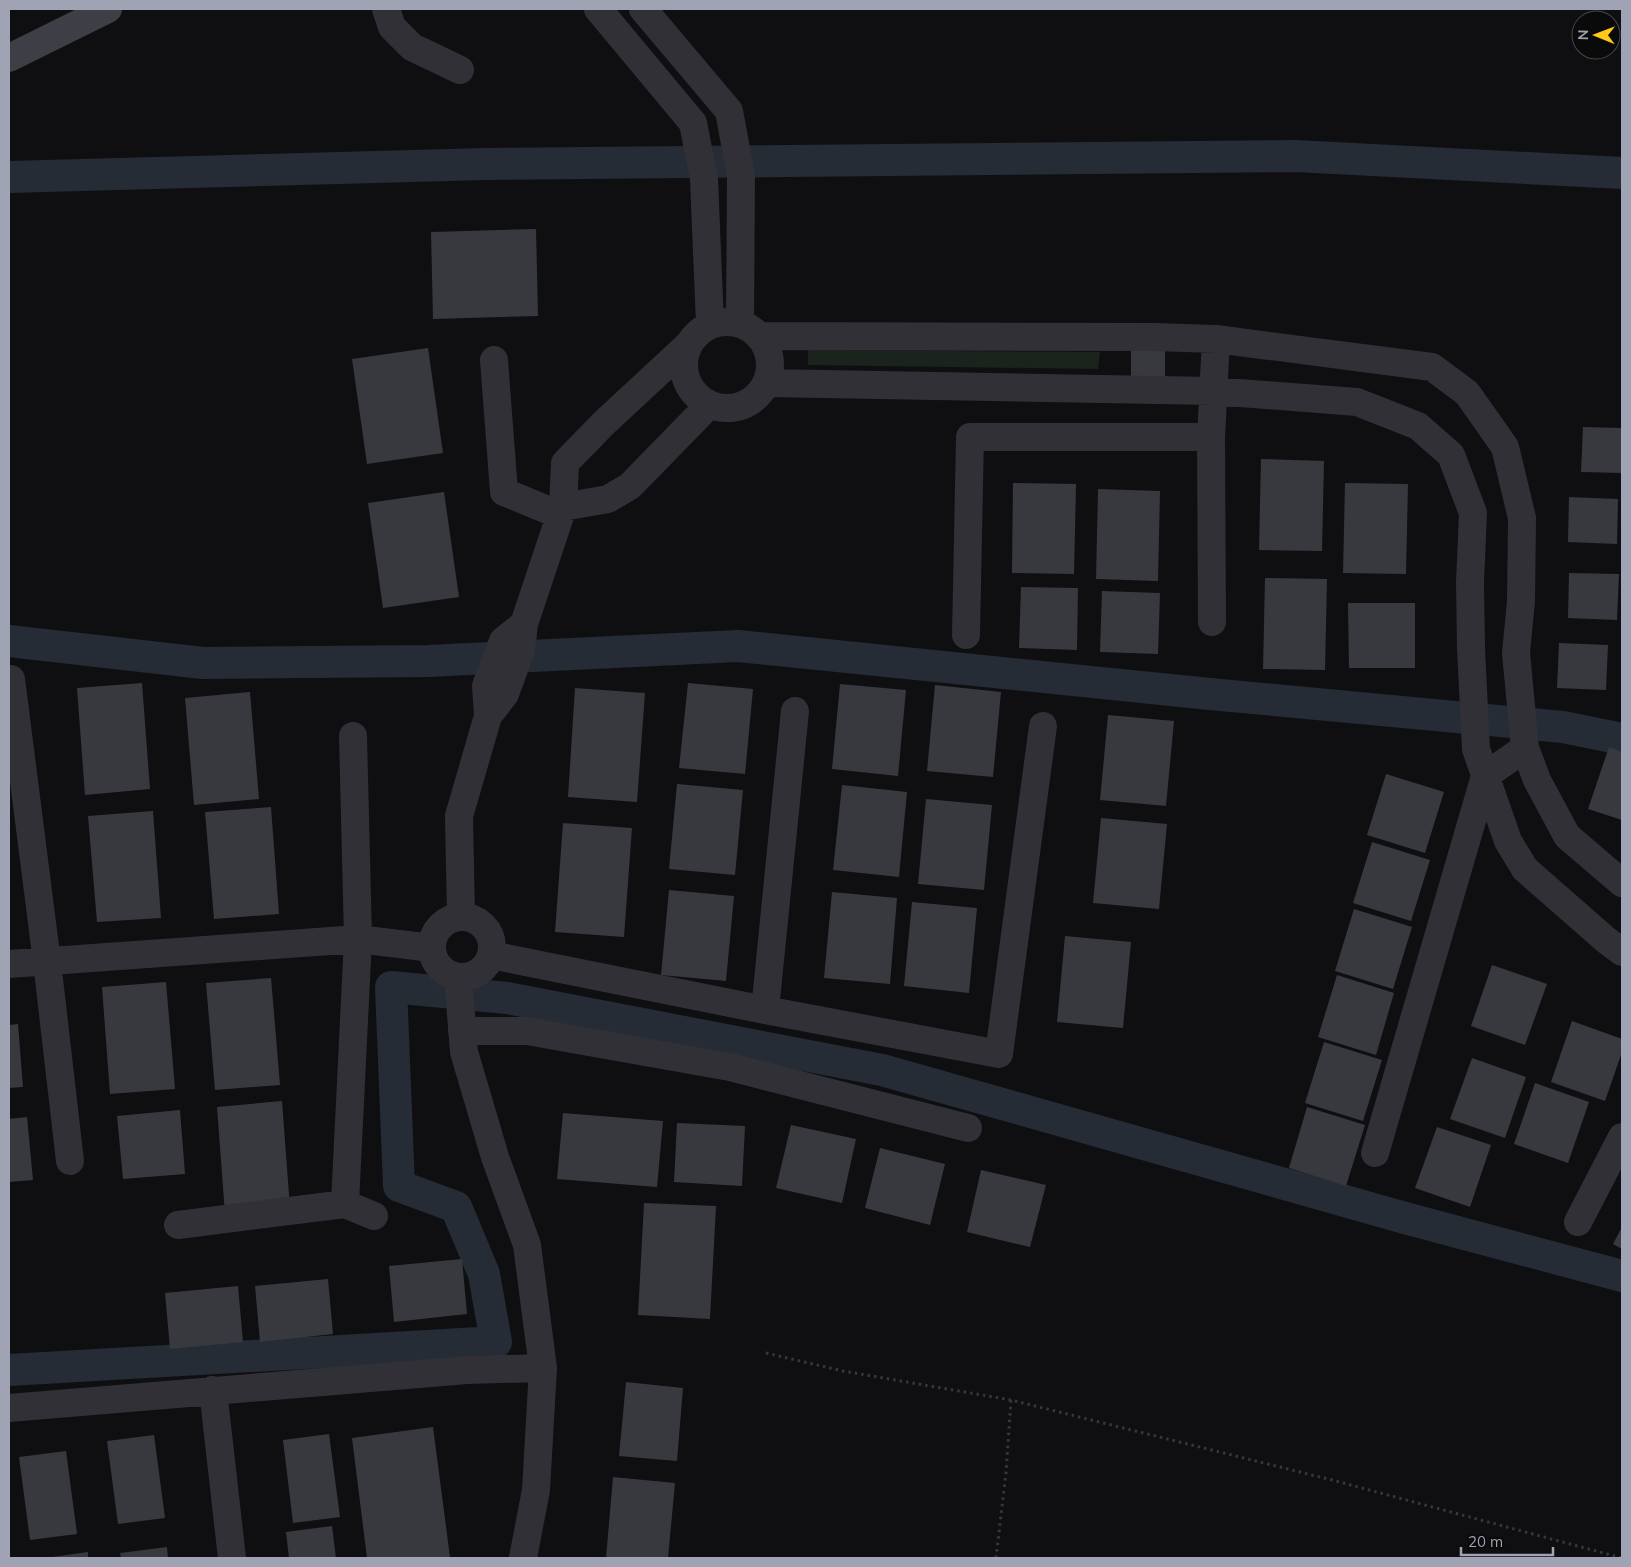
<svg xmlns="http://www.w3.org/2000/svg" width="1631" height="1567" font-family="Mulish,sans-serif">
  <rect width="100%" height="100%" fill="#0f0f11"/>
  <path fill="#1b231d" d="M 808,350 L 1100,352 L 1098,369 L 808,365 Z"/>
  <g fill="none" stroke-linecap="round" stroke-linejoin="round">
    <path stroke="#252c35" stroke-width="32" d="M 9,177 L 487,164 L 1296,156 L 1622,173
      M 9,641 L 203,663 L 428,661 L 738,646 L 1210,694 L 1563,727 L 1622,739
      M 9,1370 L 496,1342 L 484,1274 L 456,1207 L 399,1186 L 391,987 L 507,998 L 882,1070 L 1405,1218 L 1622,1276"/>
  </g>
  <path fill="#38393f" d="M 536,229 L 538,316 L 433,319 L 431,232 Z
    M 428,348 L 443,453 L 367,464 L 352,359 Z
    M 1131,350 L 1165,350 L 1165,380 L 1131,380 Z
    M 1583,427 L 1622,428 L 1622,473 L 1581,472 Z
    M 1261,459 L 1324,461 L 1322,551 L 1259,550 Z
    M 1013,483 L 1076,484 L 1074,574 L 1012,573 Z
    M 1345,483 L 1408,484 L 1406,574 L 1343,573 Z
    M 1098,489 L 1160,491 L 1158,581 L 1096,579 Z
    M 444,492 L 459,597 L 383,608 L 368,503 Z
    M 1569,497 L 1618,499 L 1617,544 L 1568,542 Z
    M 1569,573 L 1619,574 L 1617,620 L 1568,618 Z
    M 1265,578 L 1327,579 L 1325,670 L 1263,669 Z
    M 1021,587 L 1078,588 L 1077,650 L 1019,648 Z
    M 1102,591 L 1160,593 L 1158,654 L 1100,652 Z
    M 1348,603 L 1415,603 L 1415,668 L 1349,668 Z
    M 1559,643 L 1608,645 L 1606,690 L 1557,688 Z
    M 142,683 L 150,789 L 85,795 L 77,688 Z
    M 688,683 L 753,689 L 745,774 L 679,768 Z
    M 840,684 L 906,690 L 898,776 L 832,769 Z
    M 935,685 L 1001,692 L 993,777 L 927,771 Z
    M 575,688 L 645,693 L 637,802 L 568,797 Z
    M 250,692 L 259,799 L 194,805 L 185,698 Z
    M 1108,715 L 1174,721 L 1166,806 L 1100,800 Z
    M 1609,747 L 1622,752 L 1622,820 L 1588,809 Z
    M 1386,774 L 1444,792 L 1425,853 L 1367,835 Z
    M 677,784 L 743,790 L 735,875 L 669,869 Z
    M 842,785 L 907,792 L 899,877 L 833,870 Z
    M 926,799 L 992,805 L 984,890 L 918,884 Z
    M 271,807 L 279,914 L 214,919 L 205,812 Z
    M 153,811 L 161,918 L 97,922 L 88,816 Z
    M 1101,818 L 1167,824 L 1159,909 L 1093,903 Z
    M 563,823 L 632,828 L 624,937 L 555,932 Z
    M 1372,842 L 1430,860 L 1411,921 L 1353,903 Z
    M 669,890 L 734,896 L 726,981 L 661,975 Z
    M 832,892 L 897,898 L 890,984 L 824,978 Z
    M 912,902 L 977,908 L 969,993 L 904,986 Z
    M 1354,909 L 1412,927 L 1393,989 L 1335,971 Z
    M 1065,936 L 1131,942 L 1123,1028 L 1057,1022 Z
    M 1492,965 L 1547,984 L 1525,1045 L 1471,1026 Z
    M 1337,975 L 1394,993 L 1376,1055 L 1318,1037 Z
    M 271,978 L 280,1085 L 215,1090 L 206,983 Z
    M 166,982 L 175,1089 L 110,1094 L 102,987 Z
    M 1572,1021 L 1622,1039 L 1622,1052 L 1605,1101 L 1551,1082 Z
    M 18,1024 L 23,1087 L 9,1088 L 9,1025 Z
    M 1324,1042 L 1382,1060 L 1363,1121 L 1305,1103 Z
    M 1472,1058 L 1526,1077 L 1505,1138 L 1450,1119 Z
    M 1535,1083 L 1589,1102 L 1568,1163 L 1514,1144 Z
    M 282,1101 L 290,1208 L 225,1214 L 217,1107 Z
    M 1307,1107 L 1365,1125 L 1346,1186 L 1289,1168 Z
    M 180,1110 L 185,1174 L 123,1179 L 117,1116 Z
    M 563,1113 L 663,1121 L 657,1187 L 557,1179 Z
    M 27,1117 L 33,1180 L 9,1182 L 9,1119 Z
    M 677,1123 L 745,1126 L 742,1186 L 674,1182 Z
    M 791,1125 L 856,1139 L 842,1203 L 776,1188 Z
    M 1437,1127 L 1491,1145 L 1470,1207 L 1415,1188 Z
    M 880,1148 L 945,1164 L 930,1225 L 865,1208 Z
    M 981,1170 L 1046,1185 L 1030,1247 L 967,1232 Z
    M 644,1203 L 716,1206 L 710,1319 L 638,1315 Z
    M 1622,1227 L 1622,1249 L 1613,1244 Z
    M 462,1259 L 467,1314 L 394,1322 L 389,1266 Z
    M 328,1279 L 333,1334 L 260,1342 L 255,1286 Z
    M 238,1286 L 243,1342 L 170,1349 L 165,1293 Z
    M 626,1382 L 683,1388 L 677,1461 L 619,1456 Z
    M 433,1427 L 450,1557 L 439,1558 L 367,1558 L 352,1438 Z
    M 329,1434 L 340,1517 L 293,1523 L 283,1440 Z
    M 154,1435 L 165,1518 L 118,1524 L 107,1441 Z
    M 66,1451 L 77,1534 L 30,1540 L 19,1457 Z
    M 613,1477 L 675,1483 L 668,1558 L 606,1558 Z
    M 332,1526 L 336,1558 L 289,1558 L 286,1532 Z
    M 167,1547 L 168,1558 L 121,1558 L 120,1553 Z
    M 88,1552 L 88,1558 L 52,1558 L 52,1557 Z"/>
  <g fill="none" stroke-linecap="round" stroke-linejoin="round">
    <path stroke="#36373d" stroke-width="3" stroke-dasharray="2.5 4" stroke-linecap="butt" d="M 766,1353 L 843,1371 L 1011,1400 L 1332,1480 L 1622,1558
      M 996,1558 L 1006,1473 L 1011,1400"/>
    <path stroke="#303036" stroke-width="28" d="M 386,9 L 392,27 L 412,47 L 460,70
      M 598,9 L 693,123 L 704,179 L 710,324
      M 643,9 L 729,111 L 741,176 L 740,323
      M684 365a43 43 0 1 1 86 0a43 43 0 1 1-86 0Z
      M 759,336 L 1154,337 L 1216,339 L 1432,367 L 1467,393 L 1505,447 L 1522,518 L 1521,601 L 1516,653 L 1525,748 L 1537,780 L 1567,836 L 1622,883
      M 494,360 L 504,492 L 560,515
      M 767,383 L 1214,391 L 1357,402 L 1418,426 L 1451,455 L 1473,513 L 1470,582 L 1471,649 L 1476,749 L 1508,841 L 1525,869 L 1606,940 L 1622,952
      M 563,507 L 608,499 L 630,486 L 709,405
      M 1212,622 L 1211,437 L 1216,339
      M 966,635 L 970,437 L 1211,437
      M 11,679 L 47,962 L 70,1161
      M 488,716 L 505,694 L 521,650 L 524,624 L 563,507 L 565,463 L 604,423 L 688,345
      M 461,917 L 459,816 L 488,716 L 486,686 L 503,641 L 524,624
      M432 947a30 30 0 1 1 60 0a30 30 0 1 1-60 0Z
      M 491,955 L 765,1010 L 999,1054 L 1043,726
      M 9,964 L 358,939 L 432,948
      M 458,977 L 464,1052 L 495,1157 L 527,1245 L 543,1368 L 536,1490 L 523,1558
      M 765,1010 L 795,711
      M 462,1031 L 527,1031 L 730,1067 L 968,1128
      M 1375,1153 L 1485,776 L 1525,748
      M 345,1204 L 358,939 L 353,736
      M 1578,1222 L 1622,1137
      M 178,1225 L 345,1204 L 374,1216
      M 213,1390 L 232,1558
      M 9,1408 L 467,1370 L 543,1368"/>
    <path stroke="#3e3f46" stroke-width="28" d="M 9,58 L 108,9"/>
  </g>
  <rect width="1631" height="1567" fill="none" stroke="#9fa3b3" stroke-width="20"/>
  <g transform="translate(1596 35) rotate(271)"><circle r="24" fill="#0a0a0b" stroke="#46474e"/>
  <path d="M0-4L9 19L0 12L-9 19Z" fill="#ffc919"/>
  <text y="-8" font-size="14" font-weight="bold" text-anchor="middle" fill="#9fa3b3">N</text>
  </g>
  <path d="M1461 1547v8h92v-8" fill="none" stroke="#9fa3b3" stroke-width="2.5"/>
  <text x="1468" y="1547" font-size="15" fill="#9fa3b3" stroke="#0a0a0b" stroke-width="4" paint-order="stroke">20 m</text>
</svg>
